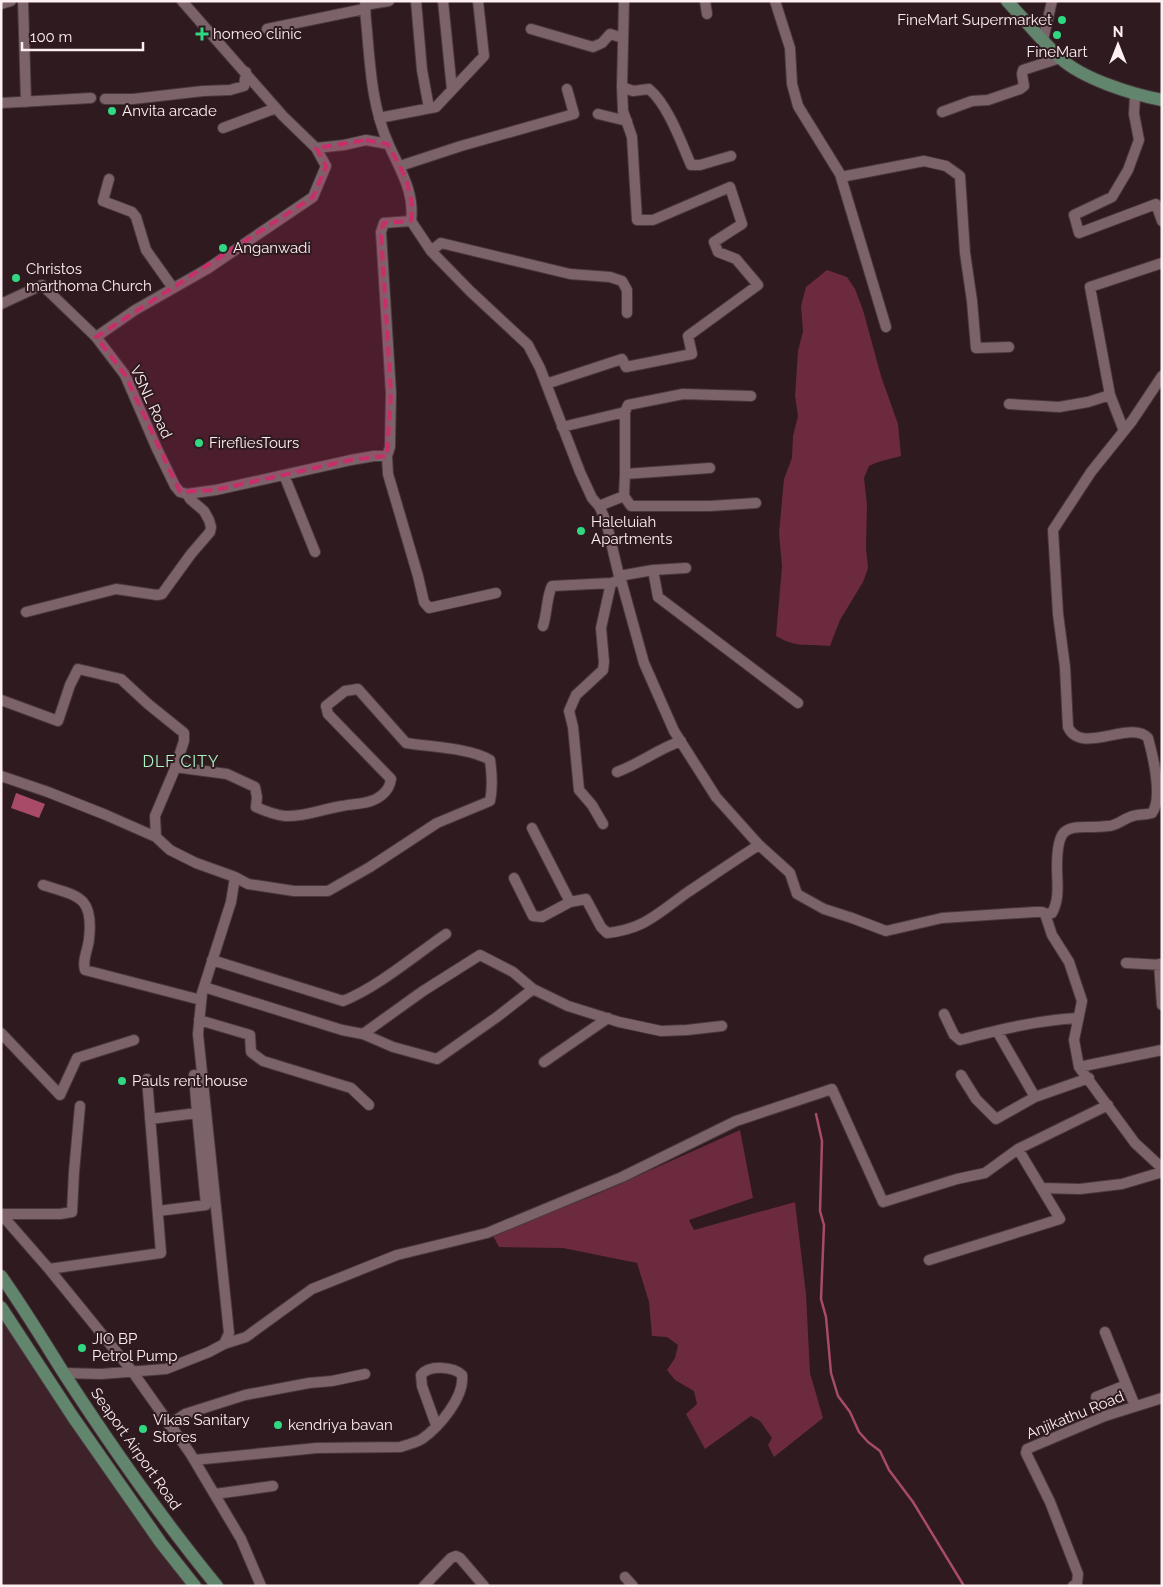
<svg xmlns="http://www.w3.org/2000/svg" width="1163" height="1587" font-family="Raleway,sans-serif">
  <rect width="100%" height="100%" fill="#2e1a1f"/>
  <path fill="#3d222a" d="M 1,1318 L 59,1408 L 189,1586 L 1,1586 Z"/>
  <path fill="#6c2a3f" d="M 827,270 L 847,277 L 855,289 L 863,310 L 881,376 L 898,424 L 901,456 L 878,462 L 869,466 L 864,478 L 867,505 L 866,548 L 868,568 L 863,582 L 840,620 L 830,646 C 808,644 796,648 776,636 L 782,566 L 779,533 L 784,479 L 792,458 L 793,436 L 798,416 L 795,396 L 798,351 L 803,331 L 801,306 L 806,287 Z
    M 740,1130 L 753,1198 L 689,1220 L 694,1230 L 795,1202 L 806,1294 L 810,1373 L 823,1418 L 774,1457 L 768,1445 L 772,1438 L 760,1421 L 751,1416 L 705,1449 L 686,1414 L 697,1404 L 694,1391 L 675,1380 L 667,1370 L 675,1358 L 678,1345 L 667,1337 L 652,1336 L 649,1302 L 637,1263 L 563,1248 L 499,1247 L 492,1234 L 595,1195 Z"/>
  <path fill="#a74b68" d="M 16,793 L 45,804 L 39,818 L 11,808 Z"/>
  <g fill="none" stroke-linecap="round" stroke-linejoin="round">
    <path stroke="#a74b68" stroke-width="2.5" d="M 816,1114 L 822,1141 L 820,1211 L 824,1225 L 821,1299 L 826,1317 L 831,1373 L 838,1396 L 850,1412 L 859,1432 L 868,1442 L 880,1451 L 889,1470 L 913,1502 L 964,1586"/>
    <g stroke="#49383c" stroke-width="12">
      <path id="minor" d="M 23,1 L 26,102
        M 182,1 L 283,116 L 316,148 L 344,145 L 366,140 L 388,144
        M 365,1 C 366,7 365,14 366,20 C 370,62 371,106 389,145 C 400,170 415,192 411,221 L 431,251 L 470,291 L 528,345 L 540,368 L 580,472 L 592,498 L 599,506 L 606,521 L 619,576 L 621,580 L 644,663 L 674,731 L 716,797 L 759,845 L 790,873 L 797,894 L 824,909 L 852,918 L 886,931 L 942,918 L 1035,912 L 1042,912 L 1045,914 L 1052,935 L 1069,962 L 1082,1001 L 1074,1040 L 1079,1067 L 1135,1143 L 1162,1168
        M 416,1 L 422,70 L 429,108
        M 443,1 L 452,90
        M 624,1 L 622,87 L 633,91 L 649,89 C 668,105 681,142 691,165 L 700,165 L 731,156
        M 705,1 L 707,14
        M 775,1 L 790,48 L 792,84 L 798,106 L 840,174 L 886,327
        M 1,4 L 11,1
        M 365,5 L 389,1
        M 267,29 L 364,9
        M 531,29 L 593,47 L 602,43 L 610,34 L 623,38
        M 1043,40 L 1052,1
        M 1135,95 L 1134,114 L 1139,140 L 1128,170 L 1112,197 L 1074,215 L 1079,233 L 1156,204 L 1162,221
        M 105,99 L 133,99 L 203,91 L 230,90 L 244,86 L 246,72
        M 1,103 L 91,98
        M 942,112 L 972,101 L 988,100 L 1020,89 L 1024,86 L 1022,74 L 1023,70 L 1060,58
        M 598,114 L 627,121
        M 379,118 L 436,107 L 484,56 L 478,1
        M 223,128 L 276,108
        M 316,148 L 326,166 L 313,197 L 207,269 L 135,310 L 96,337 L 125,375 L 157,449 L 175,486 L 180,492 L 187,494 L 216,490 L 351,460 L 374,456 L 387,456
        M 400,166 L 461,146 L 574,114 L 567,89
        M 841,177 L 924,161 L 946,166 L 960,176 L 965,253 L 972,301 L 976,348 L 1009,347
        M 109,179 L 103,201 L 132,212 L 136,217 L 146,250 L 173,288
        M 411,221 L 384,223 L 381,232 L 391,393 L 390,447 L 387,456 L 388,474 L 418,576 L 424,602 L 429,608 L 496,593
        M 431,251 L 441,243 L 570,274 L 610,277 L 622,281 L 627,290 L 627,313
        M 1,304 L 42,285 L 96,337
        M 546,384 L 622,359 L 626,367 L 692,354 L 688,336 L 758,285 L 736,259 L 718,252 L 714,242 L 742,224 L 730,187 L 653,220 L 637,220 L 632,137 L 623,111 L 622,87
        M 1009,404 L 1059,407 L 1088,402 L 1110,395
        M 625,412 L 625,474
        M 562,427 L 625,412 L 628,405 L 683,394 L 751,396
        M 1124,431 L 1110,395 L 1090,287 L 1162,263
        M 284,475 L 315,552
        M 624,496 L 631,506 L 710,506 L 756,503
        M 599,506 L 624,496 L 625,474 L 710,468
        M 653,570 L 658,597 L 798,703
        M 619,576 L 653,570 L 686,568
        M 26,612 L 116,589 L 157,595 L 162,594 L 191,554 L 210,532 L 211,527 L 209,520 L 204,511 L 190,499 L 187,494
        M 543,626 C 547,614 547,594 552,586 L 611,583
        M 1,700 L 58,721 L 70,685 L 78,669 L 121,679 L 148,704 L 184,733 L 184,741 L 174,771 L 155,816 L 156,837
        M 617,772 C 639,764 658,749 681,741
        M 1,776 L 48,792 L 106,815 L 156,837 L 170,850 L 196,863 L 235,877 L 248,884 L 294,891 L 328,891 L 370,867 L 437,823 L 490,801 C 493,787 492,774 490,760 C 471,748 430,747 406,743 L 358,689 L 345,691 L 326,706 L 328,714 L 391,779 C 390,786 388,790 382,795 C 370,805 355,803 342,806 C 322,809 306,817 285,816 C 275,815 265,811 256,807 L 257,797 L 255,787 L 227,774 L 175,767
        M 603,824 L 592,805 L 579,790 L 573,727 L 569,711 L 576,695 L 603,670 L 604,662 L 601,628 L 611,583 L 621,580
        M 532,828 L 570,902
        M 514,878 L 533,916 L 542,917 L 570,902 L 586,899 L 601,927 L 607,933 C 645,929 658,913 688,892 C 712,876 735,860 759,845
        M 43,885 C 78,896 94,896 89,939 C 88,950 82,960 85,970 L 201,1000
        M 1045,914 L 1052,913 C 1060,899 1057,882 1057,867 C 1057,817 1071,830 1108,826 C 1117,826 1124,818 1133,816 C 1139,814 1146,815 1152,813 C 1163,798 1153,756 1148,738 C 1131,719 1081,756 1068,727 L 1065,667 L 1058,614 L 1053,530 L 1091,472 L 1132,421 L 1162,376
        M 212,960 L 343,1001 C 378,987 414,956 446,934
        M 1126,963 L 1162,965
        M 1159,964 L 1162,1005
        M 204,987 L 342,1030 L 363,1034 L 423,991 L 480,955 L 513,972 L 533,989 L 568,1006 L 619,1022 L 661,1031 L 687,1030 L 722,1026
        M 944,1014 L 954,1035 L 960,1040 C 998,1030 1038,1020 1078,1018
        M 199,1020 L 250,1035 L 251,1052 L 263,1061 L 351,1088 L 369,1105
        M 997,1031 L 1035,1097
        M 1,1033 L 60,1095 L 77,1058 L 134,1040
        M 363,1034 L 393,1047 L 437,1059 L 497,1017 L 533,989
        M 544,1062 L 608,1018
        M 1079,1067 L 1162,1050
        M 961,1075 L 976,1099 L 996,1119 L 1035,1097 L 1089,1078
        M 150,1119 L 197,1113 L 194,1075
        M 1042,1188 L 1080,1189 L 1122,1184 L 1162,1172
        M 158,1211 L 206,1205 L 197,1113
        M 1,1214 L 49,1269 L 132,1371 L 190,1453 L 241,1539 L 261,1586
        M 1,1214 L 60,1214 L 72,1212 L 74,1172 L 80,1106
        M 929,1260 L 1060,1219 L 1018,1149
        M 49,1269 L 161,1253 L 147,1079
        M 1105,1332 L 1135,1406
        M 224,1344 L 246,1337 L 312,1289 L 397,1255 L 487,1233 L 622,1177 L 736,1121 L 832,1089 L 883,1202 L 957,1179 L 985,1173 L 1018,1149 L 1108,1105
        M 64,1373 L 101,1374 L 166,1369 L 209,1352 L 224,1344 L 229,1333 L 198,1034 L 202,993 L 231,902 L 235,877
        M 1096,1397 L 1126,1385
        M 169,1425 L 185,1414 L 245,1395 L 309,1383 L 332,1381 L 365,1374
        M 194,1460 L 317,1448 L 400,1447 C 407,1445 415,1443 422,1439 C 439,1427 465,1397 462,1375 C 453,1366 429,1365 421,1375 L 422,1386 L 436,1425
        M 215,1494 L 273,1486
        M 625,1577 L 633,1586
        M 424,1586 L 451,1558 L 456,1556 L 460,1558 L 484,1586
        M 1073,1586 L 1077,1583 L 1078,1574 L 1050,1502 L 1026,1453 L 1027,1449 L 1105,1416 L 1162,1398"/>
    </g>
    <g stroke="#49383c" stroke-width="14">
      <path id="major" d="M 1007,1 C 1025,20 1041,40 1060,58 C 1083,79 1131,94 1162,100
        M 1,1276 C 23,1307 43,1340 63,1372 C 111,1446 161,1518 217,1586
        M 1,1307 L 73,1417 L 161,1543 L 195,1586"/>
    </g>
    <use href="#minor" stroke="#7c6369" stroke-width="10"/>
    <use href="#major" stroke="#62866d" stroke-width="12"/>
  </g>
  <path fill="#c82e6a" fill-opacity="0.2" stroke="#c82e6a" stroke-width="4" stroke-dasharray="10 6" stroke-linejoin="round" d="M 366,140 L 388,144 L 406,178 L 413,208 L 411,221 L 384,223 L 381,232 L 391,393 L 387,456 L 351,460 L 216,490 L 180,492 L 125,375 L 96,337 L 313,197 L 326,166 L 316,148 Z"/>
  <g fill="#31d882" stroke="#2e1a1f" stroke-width="2">
    <circle cx="1062" cy="20" r="5"/>
    <path d="M199.5 26.5h5v5h5v5h-5v5h-5v-5h-5v-5h5z"/>
    <circle cx="1057" cy="35" r="5"/>
    <circle cx="112" cy="111" r="5"/>
    <circle cx="223" cy="248" r="5"/>
    <circle cx="16" cy="278" r="5"/>
    <circle cx="199" cy="443" r="5"/>
    <circle cx="581" cy="531" r="5"/>
    <circle cx="122" cy="1081" r="5"/>
    <circle cx="82" cy="1348" r="5"/>
    <circle cx="278" cy="1425" r="5"/>
    <circle cx="143" cy="1429" r="5"/>
  </g>
  <g text-anchor="middle" dominant-baseline="central" stroke-width="4" stroke-linejoin="round" paint-order="stroke">
    <g font-size="15" fill="#feeff2" stroke="#2e1a1f" text-anchor="start">
      <text x="1052" y="20" text-anchor="end">FineMart Supermarket</text>
      <text x="213" y="34">homeo clinic</text>
      <text x="1057" y="52" text-anchor="middle">FineMart</text>
      <text x="122" y="111">Anvita arcade</text>
      <text x="233" y="248">Anganwadi</text>
      <text x="26" y="269">Christos<tspan x="26" dy="17">marthoma Church</tspan></text>
      <text x="209" y="443">FirefliesTours</text>
      <text x="591" y="522">Haleluiah<tspan x="591" dy="17">Apartments</tspan></text>
      <text x="132" y="1081">Pauls rent house</text>
      <text x="92" y="1339">JIO BP<tspan x="92" dy="17">Petrol Pump</tspan></text>
      <text x="153" y="1420">Vikas Sanitary<tspan x="153" dy="17">Stores</tspan></text>
      <text x="288" y="1425">kendriya bavan</text>
    </g>
    <g font-size="15" fill="#feeff2" stroke="#2e1a1f">
      <text transform="translate(151 402) rotate(65)">VSNL Road</text>
      <text transform="translate(1075 1415) rotate(-22)">Anjikathu Road</text>
      <text transform="translate(136 1449) rotate(55)">Seaport Airport Road</text>
    </g>
    <g font-size="16" letter-spacing="1" fill="#aaf5c3" stroke="#2e1a1f">
      <text x="181" y="761">DLF CITY</text>
    </g>
  </g>
  <rect width="1163" height="1587" fill="none" stroke="#feeff2" stroke-width="5"/>
  <g transform="translate(1118 45)" stroke="#2e1a1f" stroke-width="4" paint-order="stroke">
  <path d="M0-4L9 19L0 12L-9 19Z" fill="#feeff2"/>
  <text y="-8" font-size="14" font-weight="bold" text-anchor="middle" fill="#feeff2">N</text>
  </g>
  <path d="M22 42v8h121v-8" fill="none" stroke="#feeff2" stroke-width="2.5"/>
  <text x="30" y="42" font-size="15" fill="#feeff2" stroke="#2e1a1f" stroke-width="4" paint-order="stroke">100 m</text>
</svg>
